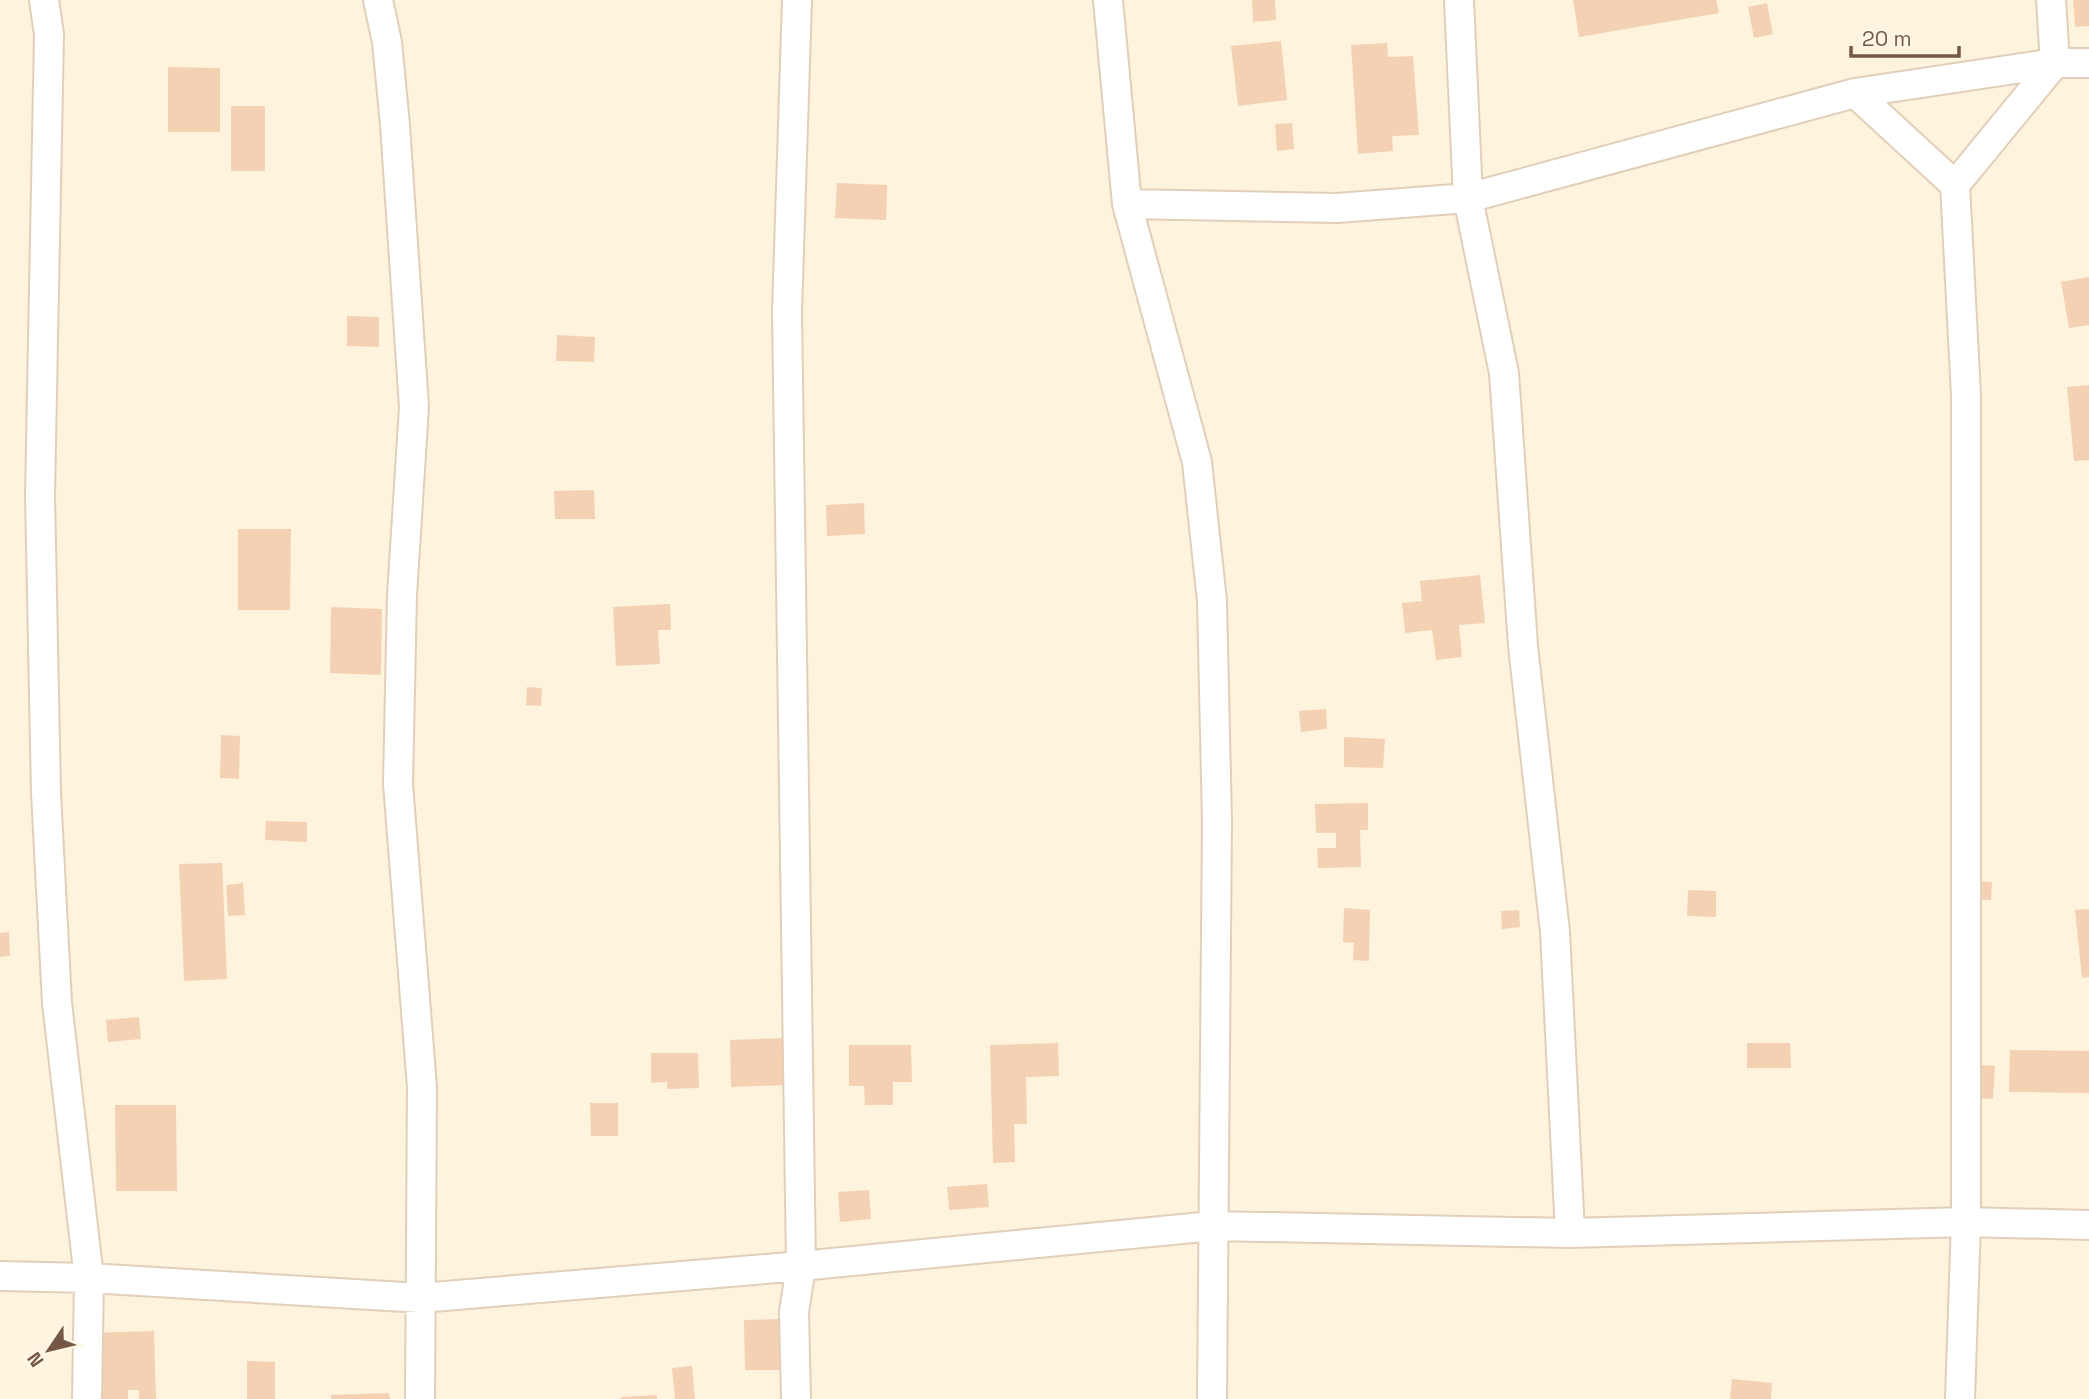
<svg xmlns="http://www.w3.org/2000/svg" width="2089" height="1399" font-family="'Space Grotesk',sans-serif">
  <rect width="100%" height="100%" fill="#fef3dd"/>
  <path fill="#f5d1b3" d="M 1252,0 L 1275,0 L 1276,20 L 1253,22 Z
    M 1573,0 L 1716,0 L 1719,13 L 1579,37 Z
    M 2073,0 L 2089,0 L 2089,26 L 2075,27 Z
    M 1767,3 L 1773,34 L 1754,38 L 1748,7 Z
    M 1281,41 L 1287,100 L 1238,106 L 1231,46 Z
    M 1387,43 L 1388,57 L 1413,56 L 1419,135 L 1392,136 L 1393,151 L 1358,154 L 1351,45 Z
    M 168,67 L 220,68 L 220,132 L 168,132 Z
    M 231,106 L 265,106 L 265,171 L 231,171 Z
    M 1292,123 L 1294,149 L 1277,151 L 1275,124 Z
    M 837,183 L 887,185 L 886,220 L 835,218 Z
    M 2089,277 L 2089,325 L 2069,328 L 2061,282 Z
    M 347,316 L 379,317 L 379,347 L 347,346 Z
    M 557,335 L 595,337 L 594,362 L 556,361 Z
    M 2089,385 L 2089,460 L 2074,461 L 2067,387 Z
    M 594,490 L 595,519 L 555,519 L 554,491 Z
    M 864,503 L 865,534 L 827,536 L 826,505 Z
    M 238,529 L 291,529 L 290,610 L 238,610 Z
    M 1480,575 L 1485,623 L 1459,625 L 1462,657 L 1436,660 L 1432,630 L 1405,633 L 1402,603 L 1422,601 L 1420,581 Z
    M 670,604 L 671,630 L 658,630 L 660,664 L 616,666 L 613,607 Z
    M 331,607 L 382,609 L 381,675 L 330,673 Z
    M 527,687 L 542,688 L 541,706 L 526,705 Z
    M 1326,709 L 1327,729 L 1301,732 L 1299,711 Z
    M 221,735 L 240,736 L 239,779 L 220,778 Z
    M 1344,737 L 1385,739 L 1383,768 L 1344,767 Z
    M 1368,803 L 1368,830 L 1360,830 L 1361,867 L 1318,868 L 1317,848 L 1336,848 L 1336,833 L 1316,833 L 1315,804 Z
    M 266,821 L 307,822 L 307,842 L 265,840 Z
    M 222,863 L 227,979 L 184,981 L 179,864 Z
    M 1966,881 L 1992,882 L 1991,900 L 1965,899 Z
    M 243,883 L 245,915 L 228,916 L 226,885 Z
    M 1688,890 L 1716,891 L 1716,917 L 1687,916 Z
    M 1344,908 L 1370,910 L 1369,961 L 1353,960 L 1354,943 L 1343,942 Z
    M 2089,909 L 2089,977 L 2082,978 L 2075,910 Z
    M 1519,910 L 1520,927 L 1502,929 L 1501,911 Z
    M 9,932 L 10,956 L 0,957 L 0,933 Z
    M 139,1017 L 141,1039 L 108,1042 L 106,1020 Z
    M 786,1038 L 788,1085 L 731,1087 L 730,1040 Z
    M 1058,1043 L 1059,1076 L 1026,1077 L 1027,1124 L 1014,1124 L 1015,1162 L 993,1163 L 990,1045 Z
    M 1747,1043 L 1790,1043 L 1791,1068 L 1747,1068 Z
    M 849,1045 L 911,1045 L 912,1082 L 893,1082 L 893,1105 L 865,1105 L 864,1086 L 849,1086 Z
    M 2010,1050 L 2089,1051 L 2089,1093 L 2009,1092 Z
    M 651,1053 L 698,1053 L 699,1088 L 667,1089 L 667,1082 L 651,1083 Z
    M 1967,1064 L 1995,1066 L 1993,1099 L 1965,1097 Z
    M 590,1103 L 618,1103 L 618,1136 L 591,1136 Z
    M 115,1105 L 176,1105 L 177,1191 L 116,1191 Z
    M 987,1184 L 989,1207 L 949,1210 L 947,1187 Z
    M 869,1190 L 871,1219 L 840,1222 L 838,1192 Z
    M 780,1319 L 781,1370 L 745,1370 L 744,1320 Z
    M 154,1331 L 156,1399 L 139,1399 L 139,1390 L 128,1390 L 128,1399 L 88,1399 L 86,1333 Z
    M 247,1361 L 275,1362 L 275,1399 L 247,1399 Z
    M 692,1366 L 695,1399 L 675,1399 L 672,1368 Z
    M 1732,1379 L 1772,1383 L 1771,1399 L 1730,1399 Z
    M 389,1393 L 390,1399 L 331,1399 L 331,1395 Z
    M 657,1395 L 657,1399 L 621,1399 L 621,1397 Z"/>
  <g fill="none" stroke-linecap="round" stroke-linejoin="round">
    <g stroke="#e2cfb9" stroke-width="32">
      <path id="minor" d="M 44,0 L 49,34 L 40,495 L 46,793 L 57,1003 L 89,1278 L 87,1399
        M 378,0 L 387,42 L 395,125 L 414,407 L 402,595 L 398,784 L 422,1087 L 420,1399
        M 1108,0 L 1127,204 L 1197,462 L 1212,601 L 1217,821 L 1212,1399
        M 1459,0 L 1468,198 L 1504,373 L 1523,646 L 1555,932 L 1570,1233
        M 1855,93 L 1955,185
        M 1127,204 L 1337,208 L 1468,198 L 1855,93 L 2055,63 L 2089,63
        M 0,1276 L 89,1278 L 421,1298 L 801,1266 L 1213,1226 L 1570,1233 L 1966,1222 L 2089,1225
        M 796,1399 L 794,1312 L 801,1266 L 787,312 L 797,0
        M 1960,1399 L 1966,1222 L 1966,395 L 1955,185 L 2055,63 L 2051,0"/>
    </g>
    <use href="#minor" stroke="#fff" stroke-width="28"/>
  </g>
  <g transform="translate(49 1350) rotate(235)" stroke="#fff6e5" stroke-width="5" paint-order="stroke">
  <path d="M0-5L12 26L0 18L-12 26Z" fill="#745845"/>
  <text y="-10" font-size="19" font-weight="bold" text-anchor="middle" fill="#745845">N</text>
  </g>
  <path d="M1851 46v10h108v-10" fill="none" stroke="#745845" stroke-width="3.5"/>
  <text x="1862" y="46" font-size="21" fill="#745845" stroke="#fff6e5" stroke-width="5" paint-order="stroke">20 m</text>
</svg>
